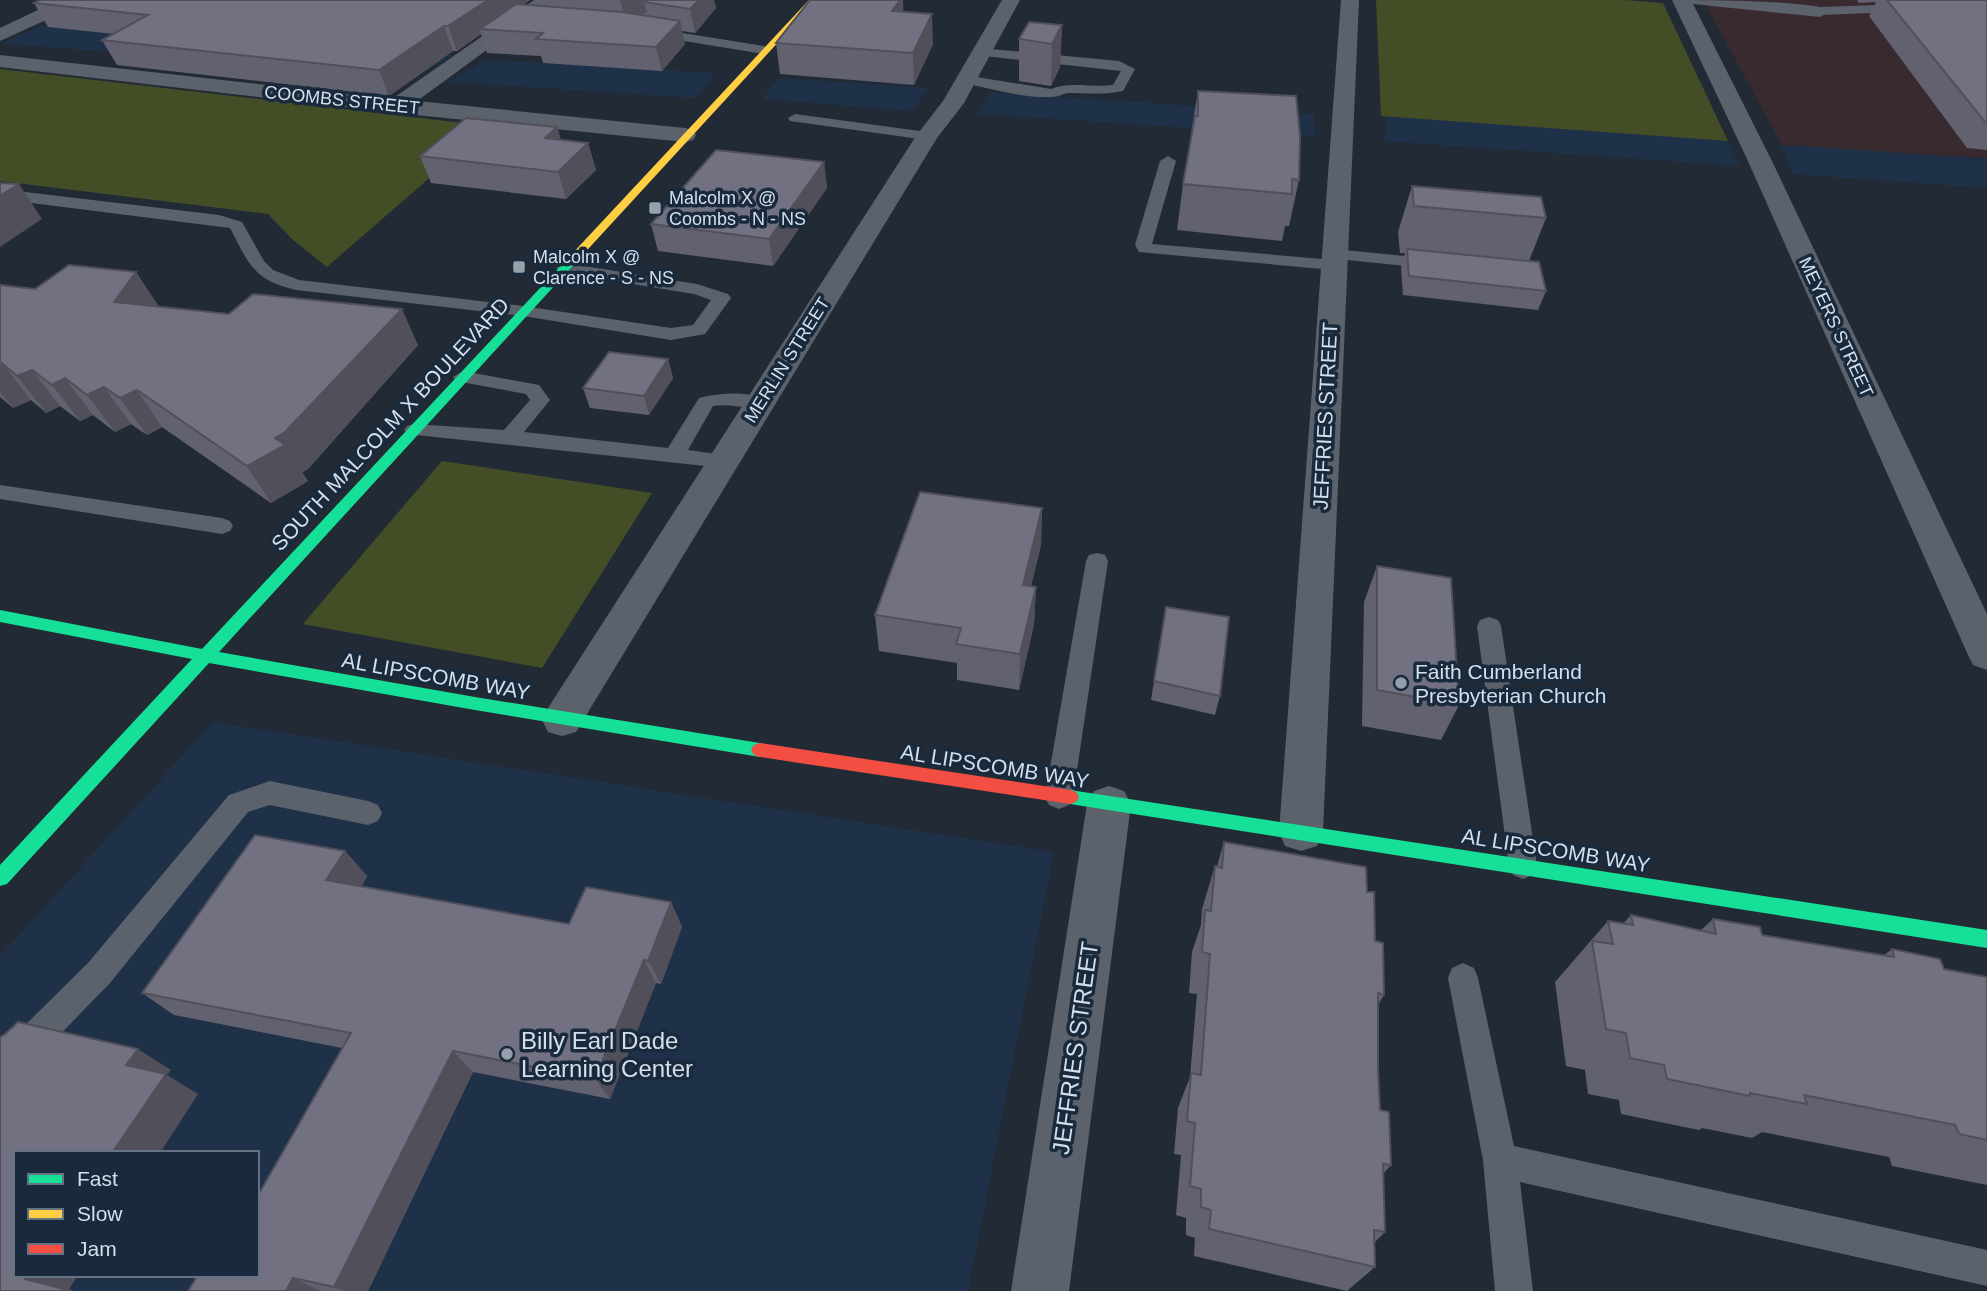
<svg xmlns="http://www.w3.org/2000/svg" width="1987" height="1291" font-family="Arial,sans-serif">
  <rect width="100%" height="100%" fill="#222b35"/>
  <path fill="#1f3148" fill-rule="evenodd" d="M 41,26 L 454,55 L 422,73 L 0,44 Z
    M 484,60 L 715,73 L 696,98 L 449,82 Z
    M 779,78 L 929,88 L 912,111 L 762,99 Z
    M 989,92 L 1314,114 L 1315,136 L 978,114 Z
    M 1386,116 L 1728,141 L 1740,166 L 1384,141 Z
    M 1782,145 L 1987,159 L 1987,188 L 1792,174 Z
    M 213,722 L 1054,852 L 968,1291 L 0,1291 L 0,956 ZM 16,1153 L 257,1153 L 257,1275 L 16,1275 Z"/>
  <path fill="#392a30" d="M 1703,0 L 1987,0 L 1987,158 L 1782,145 Z"/>
  <path fill="#434e26" d="M 1376,0 L 1624,0 L 1663,3 L 1728,141 L 1381,116 Z
    M 0,69 L 489,126 L 327,267 L 292,239 L 268,214 L 0,181 Z
    M 442,461 L 652,493 L 542,668 L 303,624 Z"/>
  <g fill="none" stroke-linecap="round" stroke-linejoin="round">
    <path fill="#5b626b" fill-rule="evenodd" d="M 1932,0 L 1945,0 L 1950,6 L 1944,10 L 1820,15 L 1814,11 L 1820,7 L 1934,3 Z
      M 651,28 L 764,46 L 770,50 L 764,54 L 647,35 L 647,29 Z
      M 980,48 L 1119,61 L 1135,69 L 1123,91 C 1104,95 1087,93 1068,93 C 1062,94 1058,97 1052,97 C 1023,98 992,89 964,83 L 957,79 L 964,75 L 1051,89 C 1070,81 1093,88 1113,85 L 1121,71 L 975,55 L 974,52 Z
      M 795,114 L 927,132 L 934,136 L 927,140 L 790,121 L 788,118 Z
      M 1168,156 L 1176,161 L 1152,244 L 1333,260 L 1342,265 L 1333,270 L 1139,252 L 1135,245 L 1160,161 Z
      M 0,189 L 219,215 L 242,222 L 264,261 L 273,270 L 299,280 L 523,306 L 671,328 L 693,325 L 711,300 L 694,294 L 565,273 L 556,268 L 565,263 L 697,284 L 728,294 L 731,298 L 705,334 L 671,340 L 523,316 L 296,290 C 253,280 249,264 230,228 L 0,199 Z
      M 1334,249 L 1435,259 L 1444,264 L 1435,269 L 1328,258 L 1326,254 Z
      M 463,371 L 539,385 L 550,400 L 524,432 L 668,448 L 699,398 C 722,392 744,392 767,398 L 770,402 L 767,406 C 749,411 731,403 713,406 L 688,450 L 731,456 L 734,461 L 731,466 L 724,468 L 407,434 L 404,430 L 407,426 L 414,424 L 504,430 L 530,400 L 526,394 L 456,381 L 453,377 Z
      M 0,485 L 222,518 L 230,521 L 233,526 L 230,531 L 222,534 L 0,499 Z
      M 1097,553 L 1105,555 L 1108,561 L 1073,797 L 1069,805 L 1059,809 L 1049,805 L 1045,797 L 1086,561 L 1089,555 Z
      M 1489,617 L 1498,620 L 1501,626 L 1537,866 L 1533,875 L 1523,879 L 1513,875 L 1509,866 L 1477,626 L 1480,620 Z
      M 270,781 L 368,801 L 378,805 L 382,813 L 378,821 L 368,825 L 270,805 L 248,812 L 110,983 L 40,1055 L 0,1070 L 0,1038 L 19,1031 L 88,963 L 229,795 Z
      M 1463,963 L 1474,968 L 1478,978 L 1514,1146 L 1987,1250 L 1987,1286 L 1520,1182 L 1533,1291 L 1495,1291 L 1483,1160 L 1448,978 L 1452,968 Z"/>
    <path fill="#5b626b" fill-rule="evenodd" d="M 59,0 L 83,0 L 81,4 L 0,41 L 0,28 Z
      M 534,0 L 555,0 L 417,101 L 685,128 L 693,130 L 696,135 L 693,140 L 685,142 L 396,113 L 0,67 L 0,55 L 392,99 Z
      M 1002,0 L 1020,0 L 964,103 L 937,138 L 576,732 L 562,736 L 548,732 L 542,720 L 548,708 L 916,136 L 943,101 Z
      M 1341,0 L 1359,0 L 1323,832 L 1317,846 L 1301,851 L 1285,846 L 1279,832 Z
      M 1672,0 C 1696,0 1818,0 1830,11 L 1820,17 L 1693,4 L 1771,159 L 1987,614 L 1987,670 L 1973,665 L 1968,655 L 1747,159 Z
      M 1109,786 L 1124,791 L 1131,804 L 1069,1291 L 1011,1291 L 1087,804 L 1094,791 Z"/>
    <path fill="#16e098" fill-rule="evenodd" d="M 574,255 L 579,258 L 578,260 L 219,652 L 475,697 L 760,743 L 766,745 L 769,750 L 766,755 L 760,757 L 475,710 L 209,663 L 7,884 L 0,886 L 0,865 L 192,659 L 0,622 L 0,610 L 202,649 L 570,256 Z
      M 1070,790 L 1987,930 L 1987,948 L 1070,804 L 1064,802 L 1061,797 L 1064,792 Z"/>
    <path fill="#ffcf43" fill-rule="evenodd" d="M 809,0 L 817,0 L 578,260 L 570,260 L 570,256 Z"/>
    <path fill="#f24e42" fill-rule="evenodd" d="M 760,743 L 1070,790 L 1076,792 L 1079,797 L 1076,802 L 1070,804 L 760,757 L 754,755 L 751,750 L 754,745 Z"/>
  </g>
  <path fill="#62616f" d="M 530,0 L 524,4 L 536,5 L 535,0 L 714,0 L 716,8 L 695,33 L 682,31 L 685,44 L 662,71 L 543,63 L 541,56 L 487,53 L 481,34 L 457,51 L 453,51 L 389,96 L 117,65 L 102,40 L 114,34 L 48,27 L 34,3 Z
    M 810,0 L 903,0 L 903,12 L 933,44 L 914,85 L 780,74 L 776,43 Z
    M 1857,0 L 1987,0 L 1987,150 L 1967,148 L 1869,16 L 1876,2 L 1859,3 Z
    M 1062,25 L 1060,67 L 1051,86 L 1019,81 L 1019,39 Z
    M 1198,91 L 1299,180 L 1289,226 L 1285,226 L 1282,241 L 1177,230 L 1183,184 Z
    M 557,127 L 561,140 L 588,143 L 596,170 L 566,199 L 431,183 L 420,156 Z
    M 824,162 L 827,188 L 773,266 L 658,251 L 651,224 Z
    M 1412,186 L 1546,218 L 1529,261 L 1546,291 L 1538,310 L 1403,295 L 1401,268 L 1405,253 L 1400,253 L 1398,232 Z
    M 136,272 L 159,307 L 418,345 L 308,469 L 302,472 L 308,481 L 271,503 L 162,427 L 147,435 L 131,424 L 115,432 L 93,415 L 80,421 L 60,406 L 46,413 L 31,400 L 13,408 L 0,397 L 0,285 L 35,289 Z
    M 668,359 L 673,378 L 649,415 L 590,408 L 583,388 Z
    M 1042,508 L 1041,545 L 1031,586 L 1036,587 L 1034,624 L 1019,690 L 957,680 L 957,663 L 879,651 L 875,615 Z
    M 1377,566 L 1459,705 L 1441,740 L 1362,726 L 1364,602 Z
    M 1166,607 L 1220,696 L 1215,715 L 1151,700 Z
    M 1224,842 L 1367,892 L 1384,995 L 1378,1005 L 1378,1069 L 1380,1110 L 1391,1165 L 1383,1174 L 1385,1232 L 1375,1242 L 1375,1267 L 1347,1291 L 1194,1256 L 1195,1238 L 1186,1235 L 1186,1218 L 1176,1215 L 1181,1155 L 1174,1154 L 1178,1108 L 1190,1077 L 1197,994 L 1189,993 L 1192,952 L 1201,925 L 1202,909 L 1215,866 L 1217,866 Z
    M 345,851 L 367,876 L 361,887 L 569,924 L 671,902 L 682,927 L 661,984 L 656,983 L 610,1099 L 473,1072 L 368,1291 L 188,1291 L 257,1275 L 342,1048 L 174,1015 L 142,993 Z
    M 1631,915 L 1700,931 L 1713,919 L 1762,935 L 1883,956 L 1892,949 L 1944,969 L 1987,977 L 1987,1185 L 1892,1166 L 1889,1157 L 1762,1132 L 1752,1138 L 1702,1128 L 1699,1130 L 1621,1114 L 1619,1100 L 1588,1094 L 1585,1070 L 1566,1066 L 1555,982 L 1608,921 L 1623,924 Z"/>
  <path fill="#504f5a" d="M 488,0 L 530,0 L 488,29 L 480,29 L 481,34 L 457,51 L 448,26 Z
    M 620,0 L 664,0 L 644,2 L 647,12 L 626,22 Z
    M 699,0 L 714,0 L 716,8 L 695,33 L 690,9 Z
    M 900,0 L 903,0 L 904,27 L 892,11 Z
    M 932,14 L 933,44 L 914,85 L 913,53 Z
    M 680,21 L 685,44 L 662,71 L 656,47 Z
    M 1062,25 L 1060,67 L 1051,86 L 1052,44 Z
    M 444,26 L 453,51 L 389,96 L 379,70 Z
    M 557,127 L 565,154 L 545,138 Z
    M 588,143 L 596,170 L 566,199 L 558,172 Z
    M 824,162 L 827,188 L 773,266 L 769,239 Z
    M 19,184 L 42,219 L 0,247 L 0,196 Z
    M 136,272 L 159,308 L 114,302 Z
    M 402,309 L 418,345 L 308,469 L 302,472 L 308,481 L 271,503 L 247,466 Z
    M 668,359 L 673,378 L 649,415 L 644,396 Z
    M 2,363 L 31,400 L 13,408 L 0,392 L 0,364 Z
    M 32,370 L 60,406 L 46,413 L 17,376 Z
    M 65,378 L 93,415 L 80,421 L 52,385 Z
    M 104,387 L 131,424 L 115,432 L 87,395 Z
    M 137,390 L 162,427 L 147,435 L 120,398 Z
    M 1042,508 L 1041,545 L 1022,622 L 1023,585 Z
    M 1036,587 L 1034,624 L 1019,690 L 1020,654 Z
    M 345,851 L 367,876 L 349,905 L 326,880 Z
    M 671,902 L 682,927 L 661,984 L 648,961 Z
    M 644,960 L 656,983 L 610,1099 L 595,1079 Z
    M 138,1049 L 171,1070 L 167,1075 L 198,1094 L 160,1153 L 112,1153 L 126,1065 Z
    M 453,1051 L 473,1072 L 368,1291 L 343,1291 L 334,1287 Z
    M 27,1275 L 78,1275 L 68,1291 L 25,1279 Z
    M 293,1278 L 321,1291 L 286,1291 Z"/>
  <path fill="#727181" stroke="#504f5a" stroke-width="2" d="M 40,0 L 488,0 L 448,26 L 444,26 L 379,70 L 102,40 L 148,15 L 34,3 Z
    M 649,0 L 699,0 L 690,9 L 644,2 Z
    M 810,0 L 900,0 L 892,11 L 932,14 L 913,53 L 776,43 Z
    M 1887,0 L 1987,0 L 1987,122 L 1985,122 Z
    M 516,4 L 622,12 L 680,21 L 656,47 L 536,39 L 543,33 L 480,29 Z
    M 1029,22 L 1062,25 L 1052,44 L 1019,39 Z
    M 1198,91 L 1296,96 L 1300,136 L 1299,180 L 1292,179 L 1292,194 L 1183,184 L 1195,116 L 1198,116 Z
    M 466,118 L 557,127 L 545,138 L 588,143 L 558,172 L 420,156 Z
    M 716,150 L 824,162 L 769,239 L 651,224 Z
    M 0,183 L 19,184 L 0,196 Z
    M 1412,186 L 1541,197 L 1546,218 L 1414,206 Z
    M 1407,249 L 1539,262 L 1546,291 L 1409,276 Z
    M 69,265 L 136,272 L 114,302 L 229,314 L 253,294 L 402,309 L 285,432 L 275,438 L 285,445 L 247,466 L 137,390 L 120,398 L 104,387 L 87,395 L 65,378 L 52,385 L 32,370 L 17,376 L 2,363 L 0,364 L 0,285 L 35,289 Z
    M 609,352 L 668,359 L 644,396 L 583,388 Z
    M 920,492 L 1042,508 L 1023,585 L 1036,587 L 1020,654 L 956,644 L 961,628 L 875,615 Z
    M 1377,566 L 1451,578 L 1459,705 L 1377,690 Z
    M 1166,607 L 1229,617 L 1220,696 L 1154,681 Z
    M 255,835 L 345,851 L 326,880 L 569,924 L 586,887 L 671,902 L 648,961 L 644,960 L 595,1079 L 453,1051 L 334,1287 L 293,1278 L 286,1291 L 188,1291 L 198,1275 L 257,1275 L 257,1197 L 351,1033 L 142,993 Z
    M 1224,842 L 1366,867 L 1367,892 L 1374,892 L 1375,941 L 1383,943 L 1384,995 L 1378,993 L 1378,1069 L 1380,1110 L 1389,1112 L 1391,1165 L 1383,1164 L 1385,1232 L 1374,1230 L 1375,1267 L 1209,1229 L 1211,1210 L 1201,1207 L 1201,1189 L 1190,1186 L 1195,1123 L 1187,1121 L 1191,1073 L 1201,1075 L 1210,954 L 1202,952 L 1205,910 L 1211,911 L 1215,866 L 1222,868 Z
    M 1631,915 L 1716,934 L 1713,919 L 1760,927 L 1762,935 L 1894,957 L 1892,949 L 1940,959 L 1944,969 L 1987,977 L 1987,1140 L 1959,1134 L 1955,1125 L 1804,1095 L 1807,1104 L 1750,1093 L 1750,1096 L 1667,1079 L 1664,1065 L 1630,1058 L 1626,1033 L 1606,1029 L 1592,941 L 1613,944 L 1608,921 L 1633,925 Z
    M 18,1022 L 138,1049 L 126,1065 L 166,1074 L 112,1153 L 16,1153 L 16,1275 L 27,1275 L 25,1279 L 72,1291 L 0,1291 L 0,1037 L 4,1035 Z"/>
  <g fill="#96a0ab" stroke="#1a2a3d" stroke-width="2.5">
    <rect x="648" y="201" width="14" height="14" rx="3.5"/>
    <rect x="512" y="260" width="14" height="14" rx="3.5"/>
    <circle cx="1401" cy="683" r="7"/>
    <circle cx="507" cy="1054" r="7"/>
  </g>
  <g text-anchor="middle" dominant-baseline="central" stroke-width="7" stroke-linejoin="round" paint-order="stroke">
    <g font-size="18" fill="#d4dfeb" stroke="#1a2a3d">
      <text transform="translate(342 100) rotate(6)">COOMBS STREET</text>
      <text transform="translate(1836 327) rotate(65)">MEYERS STREET</text>
      <text transform="translate(787 360) rotate(-58)">MERLIN STREET</text>
    </g>
    <g font-size="18" fill="#d4dfeb" stroke="#1a2a3d" text-anchor="start">
      <text x="669" y="198">Malcolm X @<tspan x="669" dy="21">Coombs - N - NS</tspan></text>
      <text x="533" y="257">Malcolm X @<tspan x="533" dy="21">Clarence - S - NS</tspan></text>
    </g>
    <g font-size="21" fill="#d4dfeb" stroke="#1a2a3d">
      <text transform="translate(1325 416) rotate(-87)">JEFFRIES STREET</text>
      <text transform="translate(390 424) rotate(-47)">SOUTH MALCOLM X BOULEVARD</text>
      <text transform="translate(436 676) rotate(10)">AL LIPSCOMB WAY</text>
      <text transform="translate(995 766) rotate(9)">AL LIPSCOMB WAY</text>
      <text transform="translate(1556 850) rotate(9)">AL LIPSCOMB WAY</text>
    </g>
    <g font-size="21" fill="#d4dfeb" stroke="#1a2a3d" text-anchor="start">
      <text x="1415" y="671">Faith Cumberland<tspan x="1415" dy="24">Presbyterian Church</tspan></text>
    </g>
    <g font-size="24" fill="#d4dfeb" stroke="#1a2a3d" text-anchor="start">
      <text x="521" y="1040">Billy Earl Dade<tspan x="521" dy="28">Learning Center</tspan></text>
    </g>
    <g font-size="24" fill="#d4dfeb" stroke="#1a2a3d">
      <text transform="translate(1075 1048) rotate(-82)">JEFFRIES STREET</text>
    </g>
  </g>
  <rect x="14" y="1151" width="245" height="126" fill="#1a2a3d" stroke="#647283" stroke-width="2"/>
  <rect x="28" y="1174" width="35" height="10" fill="#16e098" stroke="#647283" stroke-width="2"/>
  <text x="77" y="1186" font-size="21" fill="#d4dfeb">Fast</text>
  <rect x="28" y="1209" width="35" height="10" fill="#ffcf43" stroke="#647283" stroke-width="2"/>
  <text x="77" y="1221" font-size="21" fill="#d4dfeb">Slow</text>
  <rect x="28" y="1244" width="35" height="10" fill="#f24e42" stroke="#647283" stroke-width="2"/>
  <text x="77" y="1256" font-size="21" fill="#d4dfeb">Jam</text>
</svg>
